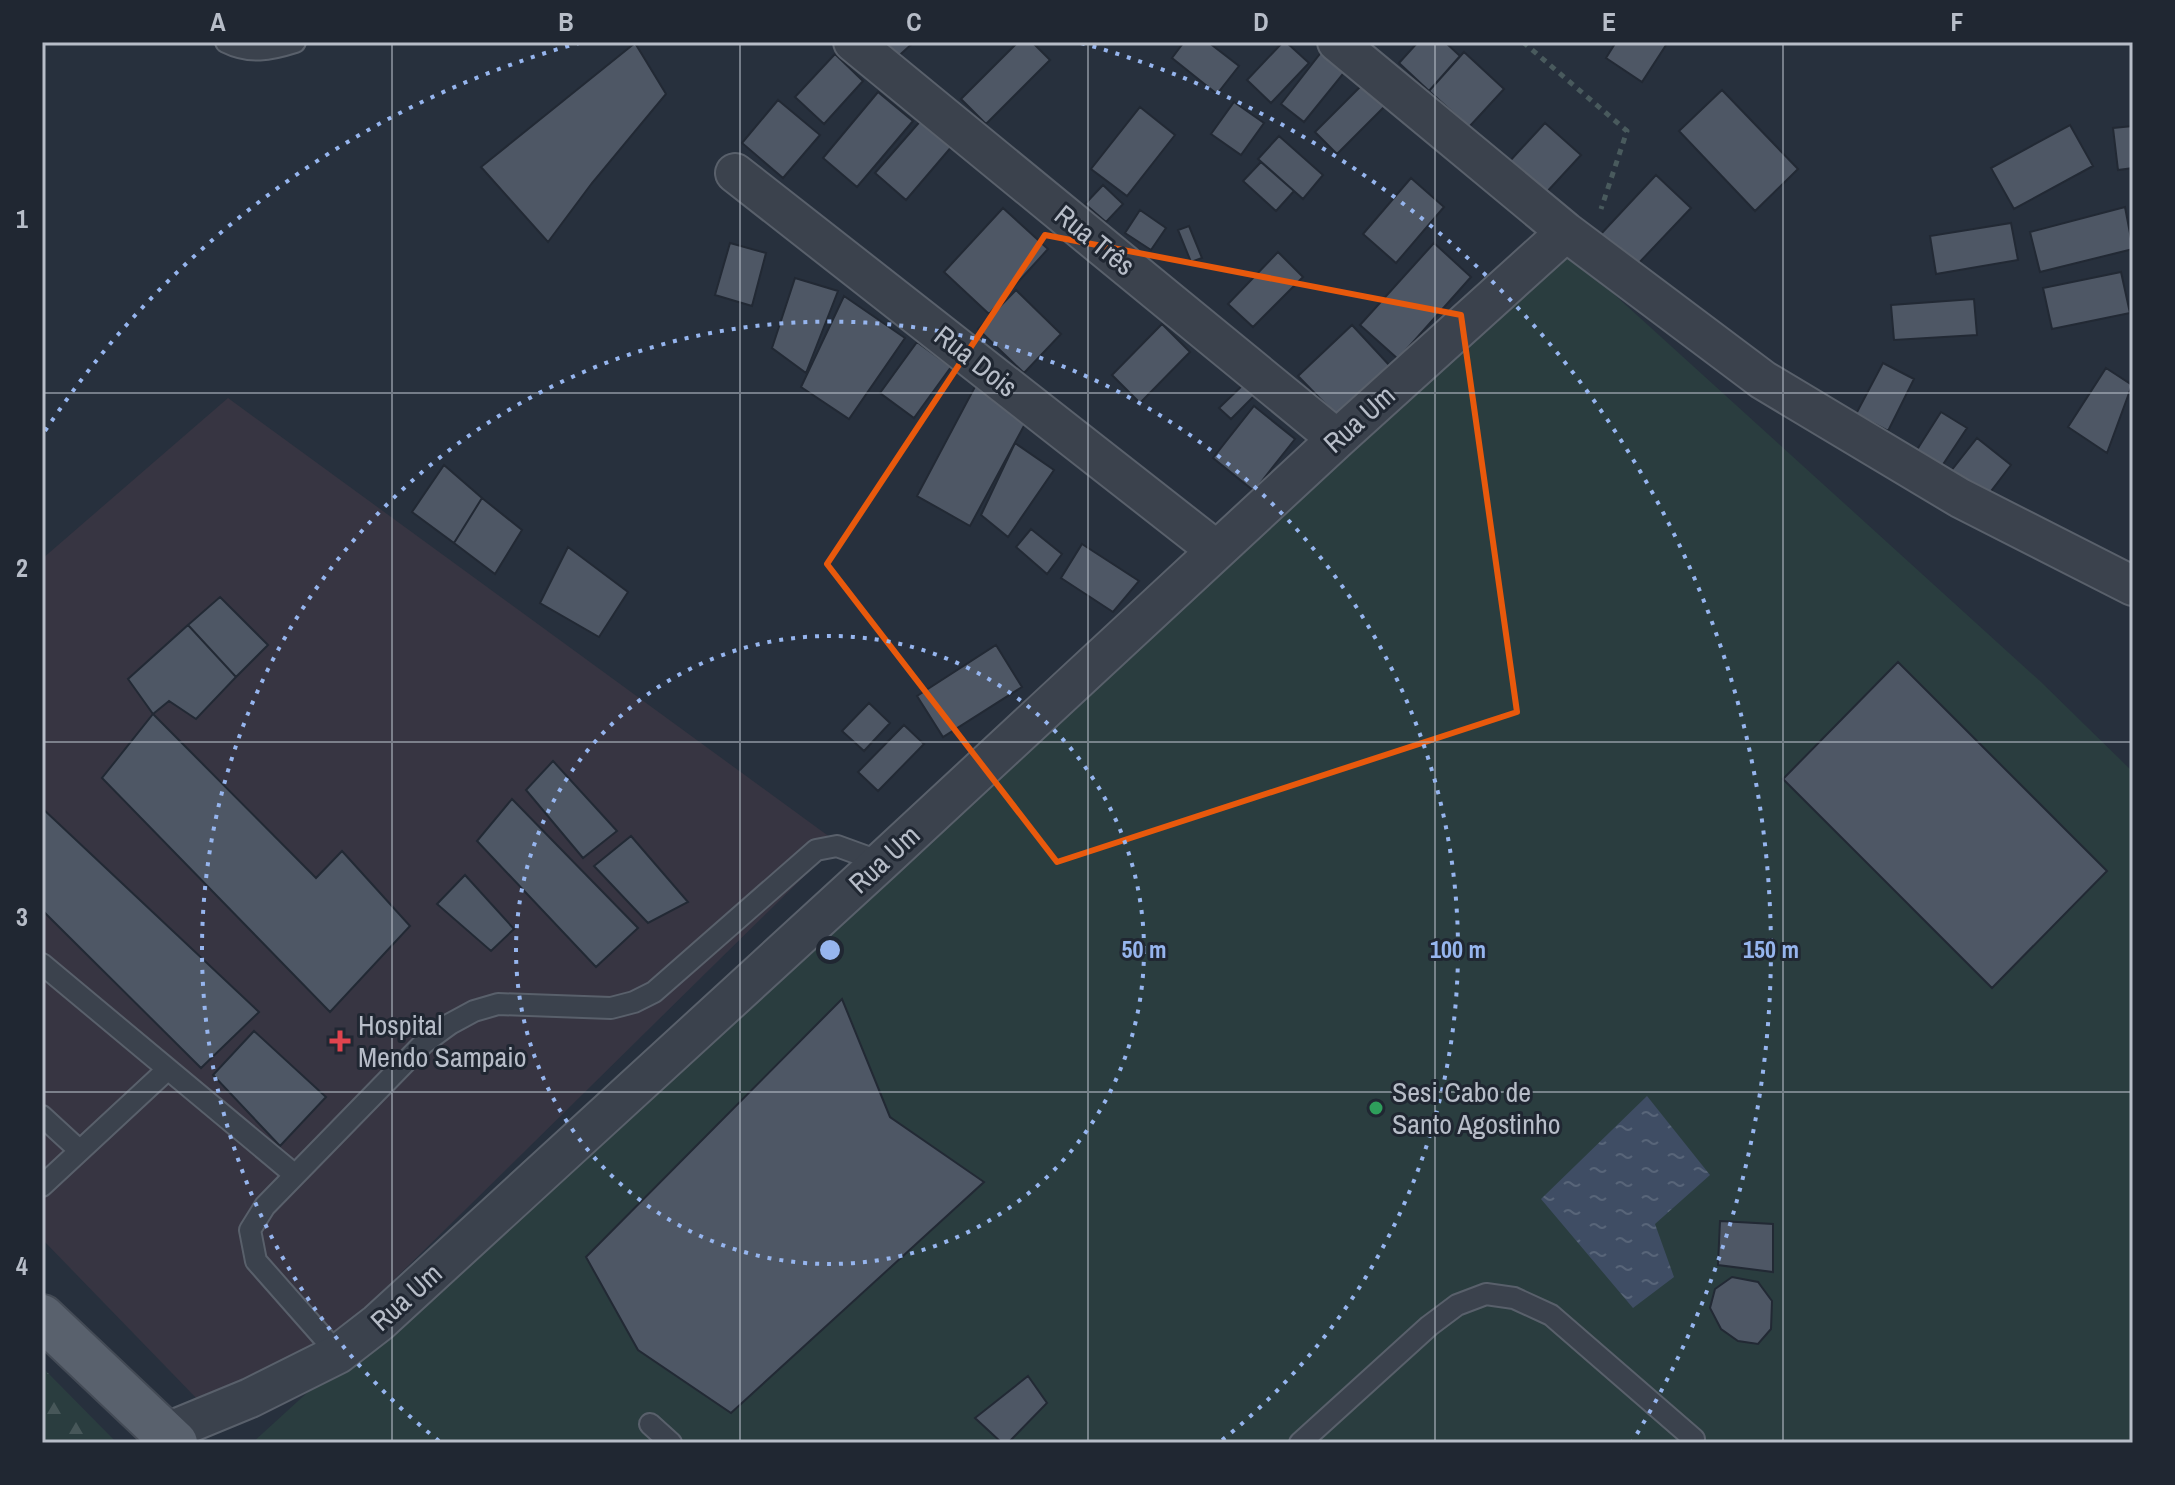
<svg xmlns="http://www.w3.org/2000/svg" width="2175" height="1485" font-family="'Archivo Narrow',sans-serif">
  <defs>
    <pattern id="forest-firs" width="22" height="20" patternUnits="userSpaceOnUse" patternTransform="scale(2)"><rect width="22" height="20" fill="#2a3d3f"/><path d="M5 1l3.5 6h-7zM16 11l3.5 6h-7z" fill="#475759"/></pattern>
    <pattern id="water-ripples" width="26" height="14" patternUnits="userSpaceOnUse" patternTransform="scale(2)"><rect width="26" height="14" fill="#3f4d64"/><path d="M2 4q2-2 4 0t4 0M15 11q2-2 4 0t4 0" fill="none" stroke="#586579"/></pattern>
  </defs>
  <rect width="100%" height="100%" fill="#27303d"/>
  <path fill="#373542" d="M 228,398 L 838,843 L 345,1328 L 200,1402 L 42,1239 L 42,559 Z"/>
  <path fill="#2a3d3f" d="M 1562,247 L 2041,682 L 2133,772 L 2133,1443 L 252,1443 Z"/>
  <path fill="url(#forest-firs)" d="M 42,1367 L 117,1443 L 42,1443 Z"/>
  <path fill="url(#water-ripples)" d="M 1647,1096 L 1710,1175 L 1655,1224 L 1674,1277 L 1633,1308 L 1541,1199 Z"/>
  <path fill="#4e5765" stroke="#222934" stroke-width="2" d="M 875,42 L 914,42 L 892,62 Z
    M 1018,42 L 1032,42 L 1050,60 L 986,124 L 961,99 Z
    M 1184,42 L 1208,42 L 1239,66 L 1217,94 L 1172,58 Z
    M 1283,42 L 1286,42 L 1309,63 L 1271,103 L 1247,80 Z
    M 1418,42 L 1445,42 L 1460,56 L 1429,91 L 1399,63 Z
    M 1616,42 L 1668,42 L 1642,82 L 1606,58 Z
    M 635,43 L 666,94 L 592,183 L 548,242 L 481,167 Z
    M 1323,50 L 1347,69 L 1304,122 L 1281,104 Z
    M 1464,52 L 1504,89 L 1469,127 L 1429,91 Z
    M 835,54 L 863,81 L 824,124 L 795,97 Z
    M 1367,80 L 1389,102 L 1337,154 L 1315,132 Z
    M 1722,90 L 1798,169 L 1755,211 L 1679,131 Z
    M 878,92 L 913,121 L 857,187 L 823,158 Z
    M 778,100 L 820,135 L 783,178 L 742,143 Z
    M 1234,102 L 1264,123 L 1241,155 L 1211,134 Z
    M 1140,107 L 1175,135 L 1127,196 L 1091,169 Z
    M 923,118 L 953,145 L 906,200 L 875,173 Z
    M 1545,123 L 1581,155 L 1544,195 L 1508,163 Z
    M 2070,125 L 2093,166 L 2014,209 L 1991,168 Z
    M 2133,126 L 2133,168 L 2118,170 L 2113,128 Z
    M 1279,136 L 1323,175 L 1303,199 L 1258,159 Z
    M 1261,162 L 1294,191 L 1276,211 L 1243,181 Z
    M 1656,175 L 1691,208 L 1635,267 L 1600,235 Z
    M 1411,178 L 1444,207 L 1396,263 L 1363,234 Z
    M 1103,185 L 1123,204 L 1106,222 L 1085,204 Z
    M 2125,207 L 2133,249 L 2040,272 L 2030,232 Z
    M 1003,208 L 1048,249 L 989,314 L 944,272 Z
    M 1140,210 L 1166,228 L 1151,250 L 1125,233 Z
    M 2011,223 L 2018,260 L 1936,274 L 1930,236 Z
    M 1189,226 L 1202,258 L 1191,262 L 1178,230 Z
    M 730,243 L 766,253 L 752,306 L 715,295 Z
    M 1434,243 L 1471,277 L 1398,359 L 1360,325 Z
    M 1278,252 L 1303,277 L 1253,327 L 1228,304 Z
    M 2121,272 L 2130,313 L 2052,329 L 2043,288 Z
    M 795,278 L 838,291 L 806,373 L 772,348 Z
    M 1016,290 L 1061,334 L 1024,373 L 978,329 Z
    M 844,296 L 905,338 L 849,419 L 801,387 Z
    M 1974,299 L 1977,335 L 1894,340 L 1891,305 Z
    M 1162,324 L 1190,352 L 1140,403 L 1112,375 Z
    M 1352,325 L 1390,366 L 1337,416 L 1298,376 Z
    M 917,342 L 951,367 L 914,418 L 880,393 Z
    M 1883,363 L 1914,379 L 1888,431 L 1856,414 Z
    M 2106,368 L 2132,385 L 2107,453 L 2068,427 Z
    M 978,381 L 1032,411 L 970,526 L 917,496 Z
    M 1246,382 L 1257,393 L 1231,419 L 1219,408 Z
    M 1254,406 L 1295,439 L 1254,491 L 1213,458 Z
    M 1941,412 L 1967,428 L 1938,472 L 1913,456 Z
    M 1977,438 L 2011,465 L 1985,499 L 1951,471 Z
    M 1015,443 L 1054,470 L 1008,537 L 981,515 Z
    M 444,465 L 482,498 L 454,543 L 412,512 Z
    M 482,498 L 522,530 L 495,574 L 454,543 Z
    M 1031,529 L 1062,554 L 1047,574 L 1016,547 Z
    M 1082,544 L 1139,581 L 1113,612 L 1061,578 Z
    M 568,547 L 628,592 L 599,637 L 540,603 Z
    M 220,597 L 268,645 L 236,677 L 188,625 Z
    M 188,625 L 236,677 L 196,719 L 169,701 L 153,714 L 128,679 Z
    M 996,645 L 1022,687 L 943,737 L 917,696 Z
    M 1898,662 L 2107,871 L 1992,988 L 1783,779 Z
    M 869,703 L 890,723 L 864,751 L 842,731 Z
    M 153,714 L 316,878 L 342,851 L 410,926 L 330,1012 L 102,778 Z
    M 904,725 L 924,744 L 878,791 L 858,772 Z
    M 553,761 L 617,831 L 583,858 L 526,790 Z
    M 512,799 L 638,928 L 596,967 L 477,841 Z
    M 42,808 L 259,1012 L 201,1068 L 42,910 Z
    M 631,836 L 688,902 L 648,923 L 594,866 Z
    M 465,875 L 514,929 L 491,951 L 437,904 Z
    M 842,999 L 890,1117 L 984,1182 L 731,1413 L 638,1350 L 586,1257 Z
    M 254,1031 L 326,1097 L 280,1146 L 213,1075 Z
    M 1720,1221 L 1773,1224 L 1773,1272 L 1718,1265 Z
    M 1732,1277 L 1758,1282 L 1772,1301 L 1771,1329 L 1758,1344 L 1738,1341 L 1721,1329 L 1710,1308 L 1715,1289 Z
    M 1028,1376 L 1047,1403 L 1008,1443 L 1002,1443 L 975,1418 Z"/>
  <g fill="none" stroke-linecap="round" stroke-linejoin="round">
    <g stroke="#59606b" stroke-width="24">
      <path id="service" d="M 226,42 C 250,54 270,50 295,42
        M 42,964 L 295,1175
        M 42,1116 L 79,1150
        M 42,1186 L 168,1069
        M 338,1354 L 256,1261 L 250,1230 L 265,1206 L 424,1043 L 450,1024 L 474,1011 L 498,1004 L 611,1008 L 634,1002 L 654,992 L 816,850 L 837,846 L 881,862
        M 650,1424 L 671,1443
        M 1300,1443 L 1429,1326 L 1457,1305 L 1486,1294 L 1514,1298 L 1551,1315 L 1694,1439"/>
    </g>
    <g stroke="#59606b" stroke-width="42">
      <path id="minor" d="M 853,42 L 1337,439
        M 1337,42 L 1566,232 L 1763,380 L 1960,498 L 2133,586
        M 735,173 L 1216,550
        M 165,1433 L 250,1398 L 338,1354 L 378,1323 L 881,862 L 1337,439 L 1566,232"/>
    </g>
    <g stroke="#444b56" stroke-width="48">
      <path id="primary" d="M 42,1317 L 175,1443"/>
    </g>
    <path stroke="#495a5d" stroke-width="5" stroke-dasharray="6 6" stroke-linecap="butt" d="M 1523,42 L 1627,131 L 1601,209"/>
    <use href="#service" stroke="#3b424d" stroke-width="20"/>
    <use href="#minor" stroke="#3b424d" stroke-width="38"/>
    <use href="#primary" stroke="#59616d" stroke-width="44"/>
  </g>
  <path fill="none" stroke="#e8590c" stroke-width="6" stroke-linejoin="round" d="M 1045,235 L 1461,315 L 1517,712 L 1057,862 L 827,564 Z"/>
  <path fill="none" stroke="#b7bdc8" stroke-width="2" stroke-opacity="0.55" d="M 392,42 L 392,1443M 740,42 L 740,1443M 1088,42 L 1088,1443M 1435,42 L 1435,1443M 1783,42 L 1783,1443M 42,393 L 2133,393M 42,742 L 2133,742M 42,1092 L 2133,1092"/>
  <g fill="none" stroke="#96b5ee" stroke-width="4" stroke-dasharray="4 8">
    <circle cx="830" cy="950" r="314"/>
    <path d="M439 1441A628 628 0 1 1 1221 1441"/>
    <path d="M45 431A941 941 0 0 1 579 43M1081 43A941 941 0 0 1 1632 1442"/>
  </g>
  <path fill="#e0444e" stroke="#202732" stroke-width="3" d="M336 1029h8v8h8v8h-8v8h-8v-8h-8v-8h8z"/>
  <circle fill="#2e9e5b" stroke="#202732" stroke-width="3" cx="1376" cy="1108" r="8"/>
  <g text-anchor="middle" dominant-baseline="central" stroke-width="6" stroke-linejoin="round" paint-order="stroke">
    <g font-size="28" fill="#b7bdc8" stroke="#202732">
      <text transform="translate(1095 240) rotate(39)">Rua Três</text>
      <text transform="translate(976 361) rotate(38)">Rua Dois</text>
      <text transform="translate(1359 419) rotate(-42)">Rua Um</text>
      <text transform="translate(884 859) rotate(-43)">Rua Um</text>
      <text transform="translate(406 1297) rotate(-42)">Rua Um</text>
    </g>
    <g font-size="28" fill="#b7bdc8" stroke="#202732" text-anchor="start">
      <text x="358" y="1025">Hospital<tspan x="358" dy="32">Mendo Sampaio</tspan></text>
      <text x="1392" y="1092">Sesi Cabo de<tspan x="1392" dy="32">Santo Agostinho</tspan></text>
    </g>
  </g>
  <circle cx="830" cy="950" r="12" fill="#96b5ee" stroke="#202732" stroke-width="4"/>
  <g font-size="24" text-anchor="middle" font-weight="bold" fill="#96b5ee" stroke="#202732" stroke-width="6" stroke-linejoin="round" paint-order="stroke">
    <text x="1144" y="958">50 m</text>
    <text x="1458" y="958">100 m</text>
    <text x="1771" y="958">150 m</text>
  </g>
  <rect width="2175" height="1485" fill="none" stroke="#202732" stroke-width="88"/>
  <rect x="44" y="44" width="2087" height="1397" fill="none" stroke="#b7bdc8" stroke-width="3"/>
  <g font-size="26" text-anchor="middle" font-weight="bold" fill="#b7bdc8">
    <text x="218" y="31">A</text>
    <text x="566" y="31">B</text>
    <text x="914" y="31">C</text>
    <text x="1261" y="31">D</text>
    <text x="1609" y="31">E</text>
    <text x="1957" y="31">F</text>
    <text x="22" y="228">1</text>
    <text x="22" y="577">2</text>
    <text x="22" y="926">3</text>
    <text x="22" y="1275">4</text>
  </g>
</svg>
